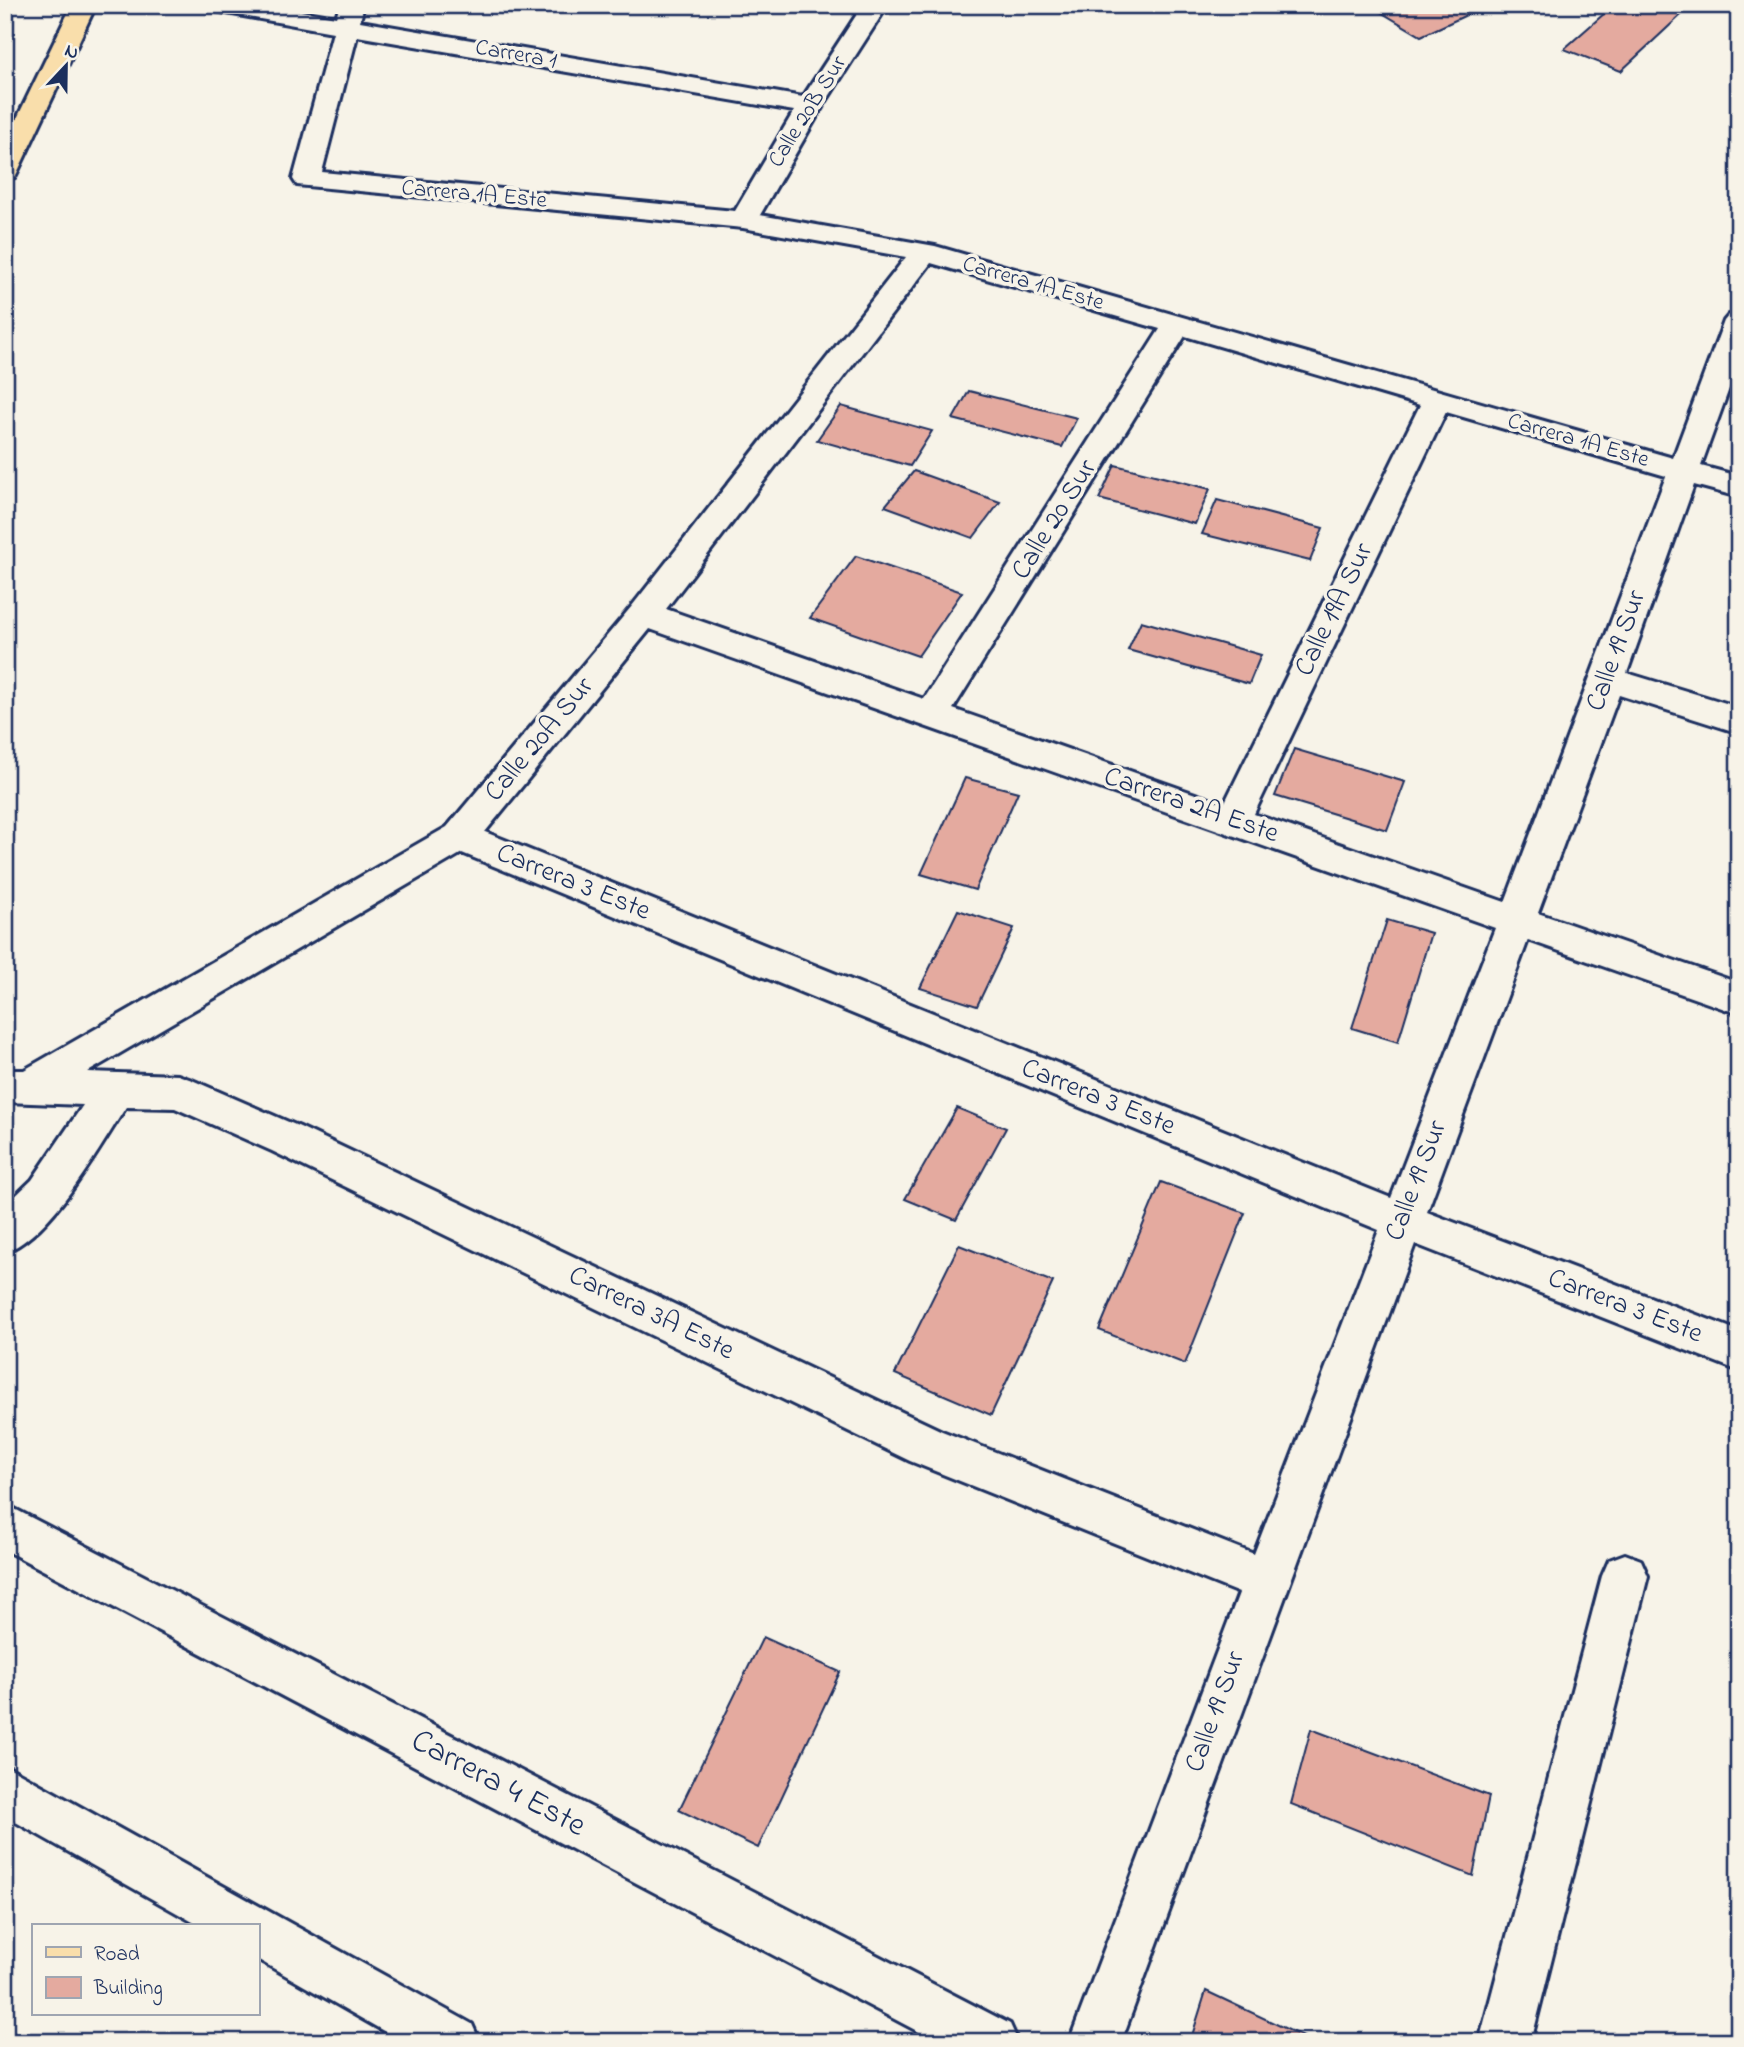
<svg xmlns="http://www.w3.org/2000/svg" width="1744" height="2047" font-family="'Indie Flower',sans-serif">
  <rect width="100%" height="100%" fill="#f7f3e8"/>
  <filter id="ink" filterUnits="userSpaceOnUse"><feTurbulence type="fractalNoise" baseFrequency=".0143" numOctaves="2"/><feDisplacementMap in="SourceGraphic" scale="14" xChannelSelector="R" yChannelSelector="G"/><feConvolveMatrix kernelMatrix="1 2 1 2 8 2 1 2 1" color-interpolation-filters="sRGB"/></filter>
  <g filter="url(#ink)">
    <path fill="#e4aa9f" stroke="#1b2f5e" stroke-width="2" d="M 1369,5 L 1488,5 L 1421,36 Z
      M 1614,5 L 1654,5 L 1681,15 L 1621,71 L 1564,49 Z
      M 969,391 L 1077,418 L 1062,447 L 953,419 Z
      M 841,406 L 932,431 L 910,466 L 817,440 Z
      M 1115,465 L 1210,489 L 1195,524 L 1099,499 Z
      M 914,471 L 1000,502 L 973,538 L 885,506 Z
      M 1217,500 L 1323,528 L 1310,561 L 1202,534 Z
      M 856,556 L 962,592 L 918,656 L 810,618 Z
      M 1141,621 L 1261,655 L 1249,684 L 1128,650 Z
      M 1294,749 L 1405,782 L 1387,830 L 1275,796 Z
      M 965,778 L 1018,792 L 975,890 L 921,874 Z
      M 958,910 L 1014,928 L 977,1006 L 920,988 Z
      M 1387,920 L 1431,933 L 1398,1042 L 1352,1028 Z
      M 957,1108 L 1006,1128 L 956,1220 L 905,1199 Z
      M 1161,1182 L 1245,1213 L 1185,1364 L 1099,1330 Z
      M 959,1245 L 1053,1282 L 991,1415 L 895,1374 Z
      M 763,1637 L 840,1672 L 758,1848 L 679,1810 Z
      M 1311,1729 L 1489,1796 L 1473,1876 L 1291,1804 Z
      M 1206,1991 L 1314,2042 L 1190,2042 Z"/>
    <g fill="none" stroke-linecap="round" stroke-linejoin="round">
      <g stroke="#1b2f5e" stroke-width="6">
        <path id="minor" d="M 209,5 L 266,5 L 336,17 L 340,5 L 364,5 L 360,21 L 803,97 L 863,5 L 888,5 L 823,106 L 760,215 L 935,246 L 1673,458 L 1724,321 L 1729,315 L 1739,312 L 1739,361 L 1701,466 L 1739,476 L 1739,497 L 1694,485 L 1627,673 L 1739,707 L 1739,733 L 1619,695 L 1538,913 L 1739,983 L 1739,1014 L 1528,940 L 1427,1212 L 1739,1331 L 1739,1371 L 1415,1244 L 1121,2042 L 1069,2042 L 1239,1593 L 910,1461 L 272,1151 L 175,1108 L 126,1107 C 99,1148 52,1235 5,1252 L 5,1206 L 32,1180 L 83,1105 L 5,1102 L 5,1070 L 24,1070 L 447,827 L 632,606 L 906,257 L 743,228 L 297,185 L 293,179 L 333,32 L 221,12 L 212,10 ZM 357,36 L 794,111 L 735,211 L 322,172 ZM 931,263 L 1160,329 L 924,699 L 666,609 ZM 1185,336 L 1420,405 L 1224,804 L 953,709 ZM 1446,412 L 1666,476 L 1505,902 L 1254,814 ZM 650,629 L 1495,928 L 1391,1198 L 485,832 ZM 462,853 L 1379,1230 L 1254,1554 L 942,1431 L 300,1127 L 192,1080 L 178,1075 L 88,1072 Z
          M 5,1504 L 1010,2024 L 1018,2042 L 938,2042 L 5,1550 Z
          M 1625,1554 L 1641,1560 L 1648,1576 L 1531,2042 L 1479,2042 L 1602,1576 L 1609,1560 Z
          M 5,1765 L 472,2024 L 480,2042 L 403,2042 L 257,1959 L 257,1926 L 200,1926 L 5,1816 Z"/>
      </g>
      <g stroke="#1b2f5e" stroke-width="6">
        <path id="major" d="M 72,5 L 96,5 L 18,171 L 15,177 L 5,179 L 5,143 Z"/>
      </g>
      <use href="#minor" fill="#f7f3e8" fill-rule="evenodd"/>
      <use href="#major" fill="#f9deab" fill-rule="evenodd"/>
    </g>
  </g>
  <g text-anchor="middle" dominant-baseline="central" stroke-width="7" stroke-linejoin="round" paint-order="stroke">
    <g font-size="23" fill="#1b2f5e" stroke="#f7f3e8">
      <text transform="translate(516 55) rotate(10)">Carrera 1</text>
      <text transform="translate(808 112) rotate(-58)">Calle 20B Sur</text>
      <text transform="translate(474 195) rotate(5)">Carrera 1A Este</text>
      <text transform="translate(1033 284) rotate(16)">Carrera 1A Este</text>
      <text transform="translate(1578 441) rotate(16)">Carrera 1A Este</text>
    </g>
    <g font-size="28" fill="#1b2f5e" stroke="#f7f3e8">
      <text transform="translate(1055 520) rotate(-58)">Calle 20 Sur</text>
      <text transform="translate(1335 610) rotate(-64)">Calle 19A Sur</text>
      <text transform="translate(1617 651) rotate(-70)">Calle 19 Sur</text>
      <text transform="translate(540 740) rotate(-50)">Calle 20A Sur</text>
      <text transform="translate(1191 806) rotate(19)">Carrera 2A Este</text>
      <text transform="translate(573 883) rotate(22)">Carrera 3 Este</text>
      <text transform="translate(1098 1098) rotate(22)">Carrera 3 Este</text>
      <text transform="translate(1417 1181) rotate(-69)">Calle 19 Sur</text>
      <text transform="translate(1625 1307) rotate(21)">Carrera 3 Este</text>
      <text transform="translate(651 1314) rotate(26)">Carrera 3A Este</text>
      <text transform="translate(1216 1712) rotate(-70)">Calle 19 Sur</text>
    </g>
    <g font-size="33" fill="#1b2f5e" stroke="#f7f3e8">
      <text transform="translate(498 1784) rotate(28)">Carrera 4 Este</text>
    </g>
  </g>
  <rect width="1744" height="2047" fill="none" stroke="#f7f3e8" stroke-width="28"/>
  <rect x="14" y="14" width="1716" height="2019" fill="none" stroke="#1b2f5e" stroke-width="2.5" filter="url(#ink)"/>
  <rect x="32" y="1924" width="228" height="91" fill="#f7f3e8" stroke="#9fa5b1" stroke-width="2"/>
  <rect x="46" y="1947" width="35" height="10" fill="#f9deab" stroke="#9fa5b1" stroke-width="2"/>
  <text x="94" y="1960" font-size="21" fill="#1b2f5e">Road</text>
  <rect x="46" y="1977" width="35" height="21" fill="#e4aa9f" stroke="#9fa5b1" stroke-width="2"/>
  <text x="94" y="1994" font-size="21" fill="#1b2f5e">Building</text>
  <g transform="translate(66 66) rotate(22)" stroke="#f7f3e8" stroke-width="5" paint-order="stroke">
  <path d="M0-5L12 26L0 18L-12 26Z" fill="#1b2f5e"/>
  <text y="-10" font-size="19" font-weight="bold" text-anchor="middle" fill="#1b2f5e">N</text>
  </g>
</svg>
